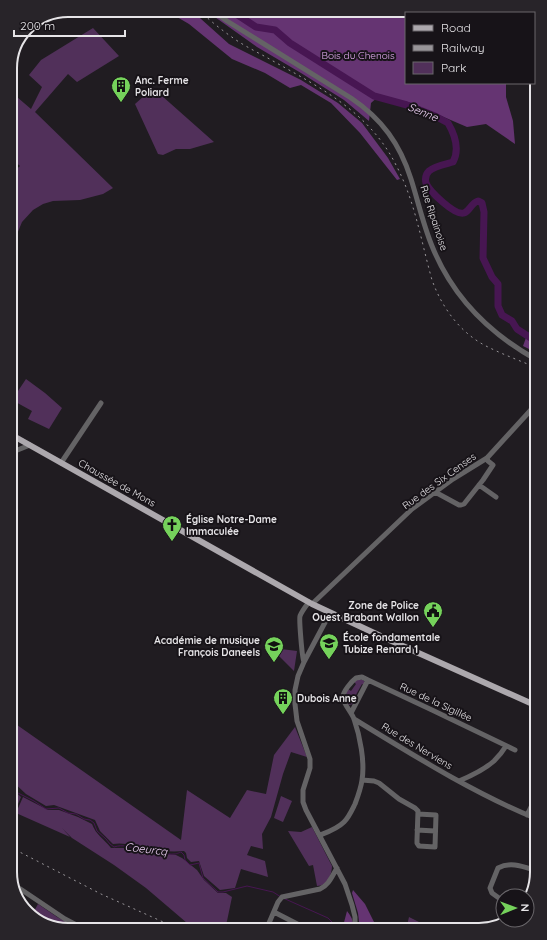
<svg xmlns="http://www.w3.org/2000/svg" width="547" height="940" font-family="Quicksand,sans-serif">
  <rect width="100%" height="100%" fill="#201c21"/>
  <path fill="#51305a" d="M 93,28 L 119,56 L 77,82 L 68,74 L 35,112 L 113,188 L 103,194 L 80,200 L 53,201 L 43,204 L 33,210 L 22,222 L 11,249 L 10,246 L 10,175 L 20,166 L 10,157 L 10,91 L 31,109 L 42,87 L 29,75 L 41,60 Z
    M 153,88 L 214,142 L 190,149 L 176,149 L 163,155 L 158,154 L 135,104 Z
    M 26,379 L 45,393 L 62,408 L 49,429 L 28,419 L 32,411 L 12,400 Z
    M 281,649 L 297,651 L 294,671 L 279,656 Z
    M 357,679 L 363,680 L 365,682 L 364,685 L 362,684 L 353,700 L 355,702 L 353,704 L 349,705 L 346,703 L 345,694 L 348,689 L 351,691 L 356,684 L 354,682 Z
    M 10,720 L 181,840 L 187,790 L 230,818 L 247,790 L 266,794 L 274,755 L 295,727 L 307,757 L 291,752 L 283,774 L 271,817 L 262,834 L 263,849 L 251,846 L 247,855 L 265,861 L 268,877 L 241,869 L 235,888 L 220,890 L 204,876 L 199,861 L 191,862 L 187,858 L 186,853 L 184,851 C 171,852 158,851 145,848 C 135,846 124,842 113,844 L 100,831 L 95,820 L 54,805 L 46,806 L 26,794 L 10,779 Z
    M 10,787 L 21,797 L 15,811 L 10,809 Z
    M 281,796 L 292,801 L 283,822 L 274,818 Z
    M 23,797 L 48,810 L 59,810 L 78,817 L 92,824 C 96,835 104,839 111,848 L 127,848 L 139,851 L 176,855 L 182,858 L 197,870 L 204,880 L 218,893 L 226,893 L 232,897 L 227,921 L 224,930 L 207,930 L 187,923 L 146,888 L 114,865 L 72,838 L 62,828 L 70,837 L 16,813 Z
    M 312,827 L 332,866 C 332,872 329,881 324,884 C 322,885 319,886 317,886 L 313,865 L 309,866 L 288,831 L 301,832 Z
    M 38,904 L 57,917 L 81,930 L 65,930 L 36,920 L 32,915 Z
    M 409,917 L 419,922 L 431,930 L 406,930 Z"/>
  <path fill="#653472" d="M 165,10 L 191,10 L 229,44 L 301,80 L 338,103 L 362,123 L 388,158 L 400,179 L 397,180 L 360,133 L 331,103 L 301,85 L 290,88 L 265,73 L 232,59 L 189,24 Z
    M 205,10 L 435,10 L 431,13 L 406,13 L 406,83 L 506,83 L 506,97 L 513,121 L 515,144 L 486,124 L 467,127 L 411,103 L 380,95 L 371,103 L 369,121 L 344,100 L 301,73 L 257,47 Z
    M 527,335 L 537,340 L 537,353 L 523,346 Z
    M 353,890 L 365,904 L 378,930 L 360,930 L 358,913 L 352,893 Z
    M 347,911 C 352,917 354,922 353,930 L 342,930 Z"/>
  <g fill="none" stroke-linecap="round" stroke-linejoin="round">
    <path stroke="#471652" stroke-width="1" d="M 10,788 L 12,790 L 34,801 L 46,809 L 59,808 L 68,813 L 76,814 L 84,819 L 90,820 L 94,823 L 97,831 L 106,839 L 110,844 L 114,847 C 123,844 129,847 138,849 C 147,851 167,855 175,854 C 176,854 181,852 181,852 L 184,855 L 185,860 L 190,865 L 199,863 L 203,878 L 218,892 L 223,892 L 247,886 L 273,892 L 281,897
      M 283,898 L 328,918 L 340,930"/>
    <path stroke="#471652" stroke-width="7" d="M 230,10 L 256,27 L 275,30 L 290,43 L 374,96 L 407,105 L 435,116 L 448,123 C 455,135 460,149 453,162 C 446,164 434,166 429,171 C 426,174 425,179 426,183 C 429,191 455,216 464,213 C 470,211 471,203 478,201 L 482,203 L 484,212 L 483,258 L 492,277 L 498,284 L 498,306 L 502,315 L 512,321 L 517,329 L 537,342"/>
    <path stroke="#646365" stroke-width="5" d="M 212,10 L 227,21 L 351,98 C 382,119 400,144 411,179 C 418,201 423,224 432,246 C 452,296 490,334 537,360
      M 10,453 L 30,445
      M 61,463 L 101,403
      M 479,485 L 496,497
      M 435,492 L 459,505 L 461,505 L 464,504 L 483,480 L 493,465 L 488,461 L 487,458
      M 312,604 L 412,509 L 453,479 L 487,458 L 529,412 L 537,402
      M 330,613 L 304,662 L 298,676 L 295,690 L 295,704 L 297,721 L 310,759 L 310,768 L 303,790 L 303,802 L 306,810 L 345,884 L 352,905 L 355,917 L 355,930
      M 304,662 C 302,658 299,619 300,616 C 302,611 306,606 309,602
      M 351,713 L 368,680
      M 354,719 C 413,755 473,793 537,819
      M 362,780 L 374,781 L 379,783 L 399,799 L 415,808 L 418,811 L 417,840 L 417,843 L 419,846 L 435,847 L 436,815 L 418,814
      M 459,781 C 471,776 484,770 494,761 C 499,756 503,751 506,746
      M 527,815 L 537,795
      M 417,830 L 435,831
      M 320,835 C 328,832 337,829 344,822 C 349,817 352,810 355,804 C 358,796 361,788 362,780 C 365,762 360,736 354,719 C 352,713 343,703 343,698 C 342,692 352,681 356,678 L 362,677 L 368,680 L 432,710 L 515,750
      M 13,884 L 65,919 L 86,930
      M 503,901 L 492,893 L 490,888 L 498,868 C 511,861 524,867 537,871
      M 274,912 L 309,930
      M 266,930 L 278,902 L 282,897 L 320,889 C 329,885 332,876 337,868"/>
    <path stroke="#aca8ad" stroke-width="6" d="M 10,434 L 312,604 L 385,638 L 537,706"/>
    <path stroke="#989599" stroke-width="1" stroke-dasharray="2 4" stroke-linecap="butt" d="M 199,10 C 210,21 223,31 236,40 C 248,48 261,54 273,61 C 321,88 370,113 396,165 C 415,201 421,241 432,280 C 442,308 461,334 488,347 C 504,355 521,361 537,368
      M 10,847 L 101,894 L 181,930"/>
  </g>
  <defs>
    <g id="building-pin" transform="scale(1)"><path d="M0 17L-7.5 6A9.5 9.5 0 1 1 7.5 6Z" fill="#75d25b" stroke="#171318"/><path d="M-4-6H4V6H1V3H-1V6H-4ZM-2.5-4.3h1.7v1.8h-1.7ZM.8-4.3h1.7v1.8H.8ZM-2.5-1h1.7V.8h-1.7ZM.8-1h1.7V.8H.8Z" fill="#111"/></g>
    <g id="church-pin" transform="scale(1)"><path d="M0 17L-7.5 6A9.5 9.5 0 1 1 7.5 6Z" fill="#75d25b" stroke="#171318"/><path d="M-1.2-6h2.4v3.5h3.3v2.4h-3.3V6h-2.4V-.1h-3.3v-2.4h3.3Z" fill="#111"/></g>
    <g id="civic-pin" transform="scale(1)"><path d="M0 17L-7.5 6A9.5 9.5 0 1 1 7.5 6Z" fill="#75d25b" stroke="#171318"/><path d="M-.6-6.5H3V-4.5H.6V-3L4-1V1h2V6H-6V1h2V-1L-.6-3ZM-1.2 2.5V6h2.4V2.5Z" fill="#111"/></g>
    <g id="school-pin" transform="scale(1)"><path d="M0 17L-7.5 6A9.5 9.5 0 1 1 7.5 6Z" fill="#75d25b" stroke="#171318"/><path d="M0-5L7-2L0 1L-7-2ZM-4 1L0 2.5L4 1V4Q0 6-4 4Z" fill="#111"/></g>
  </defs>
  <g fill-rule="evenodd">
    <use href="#building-pin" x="121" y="86"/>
    <use href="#church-pin" x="172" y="525"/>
    <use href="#civic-pin" x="433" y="611"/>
    <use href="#school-pin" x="329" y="643"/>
    <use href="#school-pin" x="274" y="646"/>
    <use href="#building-pin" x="283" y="698"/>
  </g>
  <g text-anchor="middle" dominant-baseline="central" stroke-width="4" stroke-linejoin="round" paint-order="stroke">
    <g font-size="10" fill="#e7aff5" stroke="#171318">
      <text x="358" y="55">Bois du Chenois</text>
    </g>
    <g font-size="10" font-weight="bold" fill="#e6e4e7" stroke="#171318" text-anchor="start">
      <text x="135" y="80">Anc. Ferme<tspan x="135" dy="12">Poliard</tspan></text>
      <text x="186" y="519">Église Notre-Dame<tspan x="186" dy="12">Immaculée</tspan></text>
      <text x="419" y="605" text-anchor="end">Zone de Police<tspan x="419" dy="12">Ouest Brabant Wallon</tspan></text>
      <text x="343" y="637">École fondamentale<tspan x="343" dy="12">Tubize Renard 1</tspan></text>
      <text x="260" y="640" text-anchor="end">Académie de musique<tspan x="260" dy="12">François Daneels</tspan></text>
      <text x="297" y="698">Dubois Anne</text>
    </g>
    <g font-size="10" fill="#e6e4e7" stroke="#171318">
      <text transform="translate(434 218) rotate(72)">Rue Ripainoise</text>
      <text transform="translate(439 481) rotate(-36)">Rue des Six Censes</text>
      <text transform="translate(117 483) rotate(29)">Chaussée de Mons</text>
      <text transform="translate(436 702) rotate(25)">Rue de la Sigillée</text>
      <text transform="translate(417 746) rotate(31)">Rue des Nerviens</text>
    </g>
    <g font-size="11" font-style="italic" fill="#eed1f5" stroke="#171318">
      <text transform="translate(423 112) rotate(22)">Senne</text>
      <text transform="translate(146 849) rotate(7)">Coeurcq</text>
    </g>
  </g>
  <path d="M0 0H547V940H0ZM68 17H479A51 51 0 0 1 530 68V872A51 51 0 0 1 479 923H68A51 51 0 0 1 17 872V68A51 51 0 0 1 68 17Z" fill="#282429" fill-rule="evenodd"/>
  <path fill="none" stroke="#e6e4e7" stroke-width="2" d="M68 17H479A51 51 0 0 1 530 68V872A51 51 0 0 1 479 923H68A51 51 0 0 1 17 872V68A51 51 0 0 1 68 17Z"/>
  <rect x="405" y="12" width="130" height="72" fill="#171318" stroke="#6a676b"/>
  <rect x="413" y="25" width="20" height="6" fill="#aca8ad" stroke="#6a676b"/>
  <text x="441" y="32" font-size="12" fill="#e6e4e7">Road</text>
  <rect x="413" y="45" width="20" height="6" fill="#989599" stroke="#6a676b"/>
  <text x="441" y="52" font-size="12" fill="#e6e4e7">Railway</text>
  <rect x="413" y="62" width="20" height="12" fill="#51305a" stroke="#6a676b"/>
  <text x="441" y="72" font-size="12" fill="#e6e4e7">Park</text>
  <g transform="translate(515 908) rotate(89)"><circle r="19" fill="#171318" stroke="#6a676b"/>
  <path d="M0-3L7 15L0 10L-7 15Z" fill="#75d25b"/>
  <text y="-6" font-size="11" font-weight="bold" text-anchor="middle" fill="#e6e4e7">N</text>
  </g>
  <path d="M14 30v6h111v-6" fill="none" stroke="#e6e4e7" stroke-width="2"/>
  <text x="20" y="30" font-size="12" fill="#e6e4e7" stroke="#171318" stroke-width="3" paint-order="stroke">200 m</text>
</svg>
